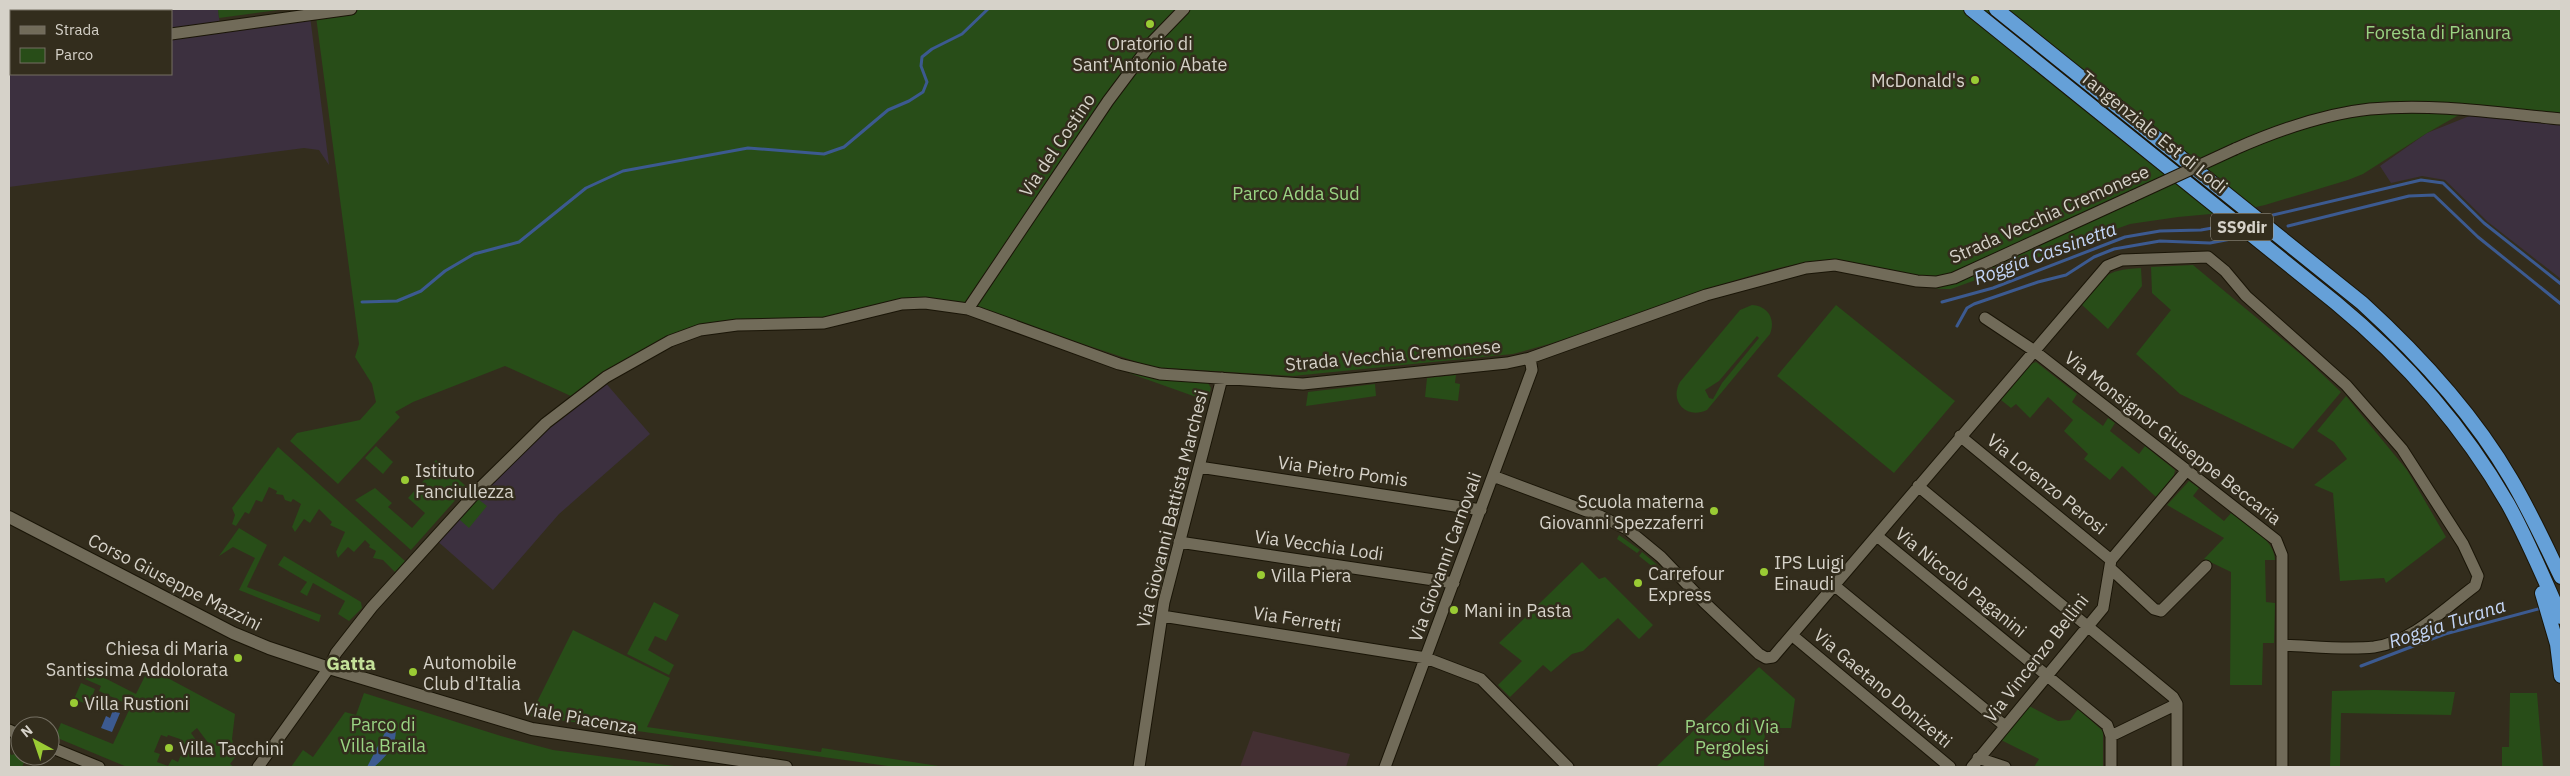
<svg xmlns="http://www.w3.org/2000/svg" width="2570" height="776" font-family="'IBM Plex Sans',sans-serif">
  <rect width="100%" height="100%" fill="#332d1d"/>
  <path fill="#432f32" d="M 1253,731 L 1350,754 L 1346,767 L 1240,767 Z"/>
  <path fill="#3c303f" d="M 9,9 L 218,9 L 220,26 L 171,33 L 171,11 L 11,11 L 11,54 L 9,54 Z
    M 310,16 L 329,165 L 319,150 L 304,148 L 9,187 L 9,56 L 11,55 L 11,74 L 171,74 L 171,34 Z
    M 2492,107 L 2561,112 L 2561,279 L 2488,222 L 2445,180 L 2422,176 L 2391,183 L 2380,166 L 2427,133 Z
    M 603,380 L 650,434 L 559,514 L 493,590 L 435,539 L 481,488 Z"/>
  <path fill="#284d18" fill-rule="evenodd" d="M 218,9 L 286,9 L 219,18 Z
    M 315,9 L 2561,9 L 2561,114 L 2474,110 L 2457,116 L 2427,133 L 2363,174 L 2348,180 L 2265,205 L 2233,212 L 2178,217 L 2130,224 L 1951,289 C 1907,291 1869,257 1826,260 C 1790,263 1757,274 1723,284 C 1653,307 1584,336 1513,354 L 1293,376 L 1152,367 L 979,309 L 942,301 L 861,309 L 826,317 L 716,322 L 671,338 L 573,397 L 505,366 L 413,402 L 395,412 L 400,417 L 338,484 L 290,441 L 297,433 L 360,420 L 376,402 L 372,384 L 355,357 L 359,344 Z
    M 2193,265 L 2304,357 L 2341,392 L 2293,449 L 2180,394 L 2136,354 L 2171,310 L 2152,293 L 2151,267 Z
    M 2141,268 L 2142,286 L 2108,329 L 2081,304 C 2105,277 2102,270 2141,268 Z
    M 1752,305 C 1768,306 1776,319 1770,334 L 1707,410 C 1686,420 1669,401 1680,382 L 1740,310 ZM 1757,336 L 1759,338 L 1722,383 L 1713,399 L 1709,398 L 1705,390 L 1719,381 Z
    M 1836,305 L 1955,401 L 1894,473 L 1777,376 Z
    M 2036,362 L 2077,394 L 2072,402 L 2103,426 L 2108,418 L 2115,423 L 2110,431 L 2139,454 L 2145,446 L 2175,470 L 2174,475 L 2156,497 L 2122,466 L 2110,480 L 2084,459 L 2088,454 L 2064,431 L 2073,420 L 2048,397 L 2030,418 L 2016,404 L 2011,408 L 2001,400 L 2031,364 Z
    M 1126,372 L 1155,378 L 1208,383 L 1211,388 L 1208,400 L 1199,398 Z
    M 1456,375 L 1455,383 L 1460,384 L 1458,401 L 1425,397 L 1427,378 Z
    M 1375,384 L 1376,396 L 1306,406 L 1308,392 Z
    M 2346,396 L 2407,470 L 2446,537 L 2386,583 L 2384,578 L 2340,581 L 2333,493 L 2314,485 L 2347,459 L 2334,442 L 2317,431 Z
    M 376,446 L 393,462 L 383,474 L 365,458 Z
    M 278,447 L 405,561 L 395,572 L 383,560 L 373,558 L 376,551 L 369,547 L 370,545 L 365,540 L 354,552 L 348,547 L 338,558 L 336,552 L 345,532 L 330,525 L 332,522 L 319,509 L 310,523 L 304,519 L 295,532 L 292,527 L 301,504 L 293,499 L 291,502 L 285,500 L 283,495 L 276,494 L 277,491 L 269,487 L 262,502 L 256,500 L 249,514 L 245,512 L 236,526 L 232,524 L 235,515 L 232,508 Z
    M 436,460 L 467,487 L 411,550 L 355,500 L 375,488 L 392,503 L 388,507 L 412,528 L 425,513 L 408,498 L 426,478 L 422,475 Z
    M 2189,481 L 2199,488 L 2193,496 L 2224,521 L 2231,513 C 2246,525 2275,539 2275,560 L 2265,560 L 2266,602 L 2275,603 L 2274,643 L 2263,643 L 2262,685 L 2230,685 L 2231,572 L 2204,559 L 2224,538 L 2167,505 Z
    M 478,499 L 487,506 L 469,528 L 460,520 Z
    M 239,528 L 267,545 L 247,587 L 321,615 L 319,622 L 239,590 L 255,558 L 233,547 L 219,556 Z
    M 1619,535 L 1640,550 L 1637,553 L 1617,539 Z
    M 1642,552 L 1661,568 L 1658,571 L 1639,556 Z
    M 284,556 L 361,602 L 362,608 L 349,621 L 338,614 L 345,601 L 313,583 L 307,596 L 300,592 L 307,582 L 278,565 Z
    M 1582,562 L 1599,579 L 1605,577 L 1653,625 L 1639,639 L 1618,618 L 1583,651 L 1572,654 L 1551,672 L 1543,665 L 1510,697 L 1498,685 L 1522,661 L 1499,643 Z
    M 654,602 L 679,615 L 666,641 L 655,636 L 648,650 L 674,665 L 669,675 L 627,654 Z
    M 573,630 L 670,678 L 647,727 L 821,752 L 822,748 L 945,767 L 895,767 L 530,716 Z
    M 1759,667 L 1795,699 L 1791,728 L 1765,728 L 1764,767 L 1656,767 Z
    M 149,668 L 235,714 L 232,739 L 236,756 L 230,764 L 234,767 L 127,767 L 55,737 L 61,723 L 113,744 L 131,706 L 99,691 L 101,686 L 85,679 L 89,670 L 136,694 ZM 197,728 L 215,752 L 208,757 L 191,733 ZM 161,735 L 167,737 L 168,735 L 180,739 L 179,742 L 185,745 L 178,762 L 172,759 L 168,766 L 157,762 L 160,754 L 154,752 Z
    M 81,683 L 95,689 L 89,705 L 74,699 Z
    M 2374,690 L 2455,692 L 2451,715 L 2341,713 L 2340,767 L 2330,767 L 2332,691 Z
    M 364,693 L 501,736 L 553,750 L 682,767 L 291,767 L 303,750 L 313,757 L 345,712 L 356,715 Z
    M 2510,693 L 2537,693 L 2543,767 L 2502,767 L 2502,747 L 2509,747 Z
    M 2029,706 L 2058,721 L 2070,720 L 2078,709 L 2103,731 L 2103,767 L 2034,767 L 2039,759 L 2001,740 Z
    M 9,751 L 11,755 L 16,754 L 26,758 L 22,767 L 9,767 Z"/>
  <path fill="#3c5a90" d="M 113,710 L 120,713 L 112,732 L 101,728 L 106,716 L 110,718 Z
    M 391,721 L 395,723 C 399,743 388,755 374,767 L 367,767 Z"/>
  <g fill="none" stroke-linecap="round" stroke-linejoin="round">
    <path stroke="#3c5a90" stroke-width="3" d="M 2273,215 L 2421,180 L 2443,183 L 2484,223 L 2561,284
      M 2288,226 L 2409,196 L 2434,195 L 2478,237 L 2561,304
      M 362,302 L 397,301 L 421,291 L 445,271 L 474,254 L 519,242 L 586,188 L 623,171 L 748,148 L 824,154 L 844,147 L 888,110 L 909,101 L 923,92 L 927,82 L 921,66 L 922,57 L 932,49 L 962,34 L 988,9
      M 1942,302 L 1993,288 L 2125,237 L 2160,231 L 2201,230 L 2218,227
      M 1957,326 L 1967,308 L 1974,304 L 2038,282 L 2066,275 L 2094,257 L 2114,249 L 2160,241 L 2210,243 L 2231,239
      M 2361,666 L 2445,634 L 2542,608"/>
    <g stroke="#1a1507" stroke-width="13">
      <path id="minor" d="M 171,34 L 351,9
        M 9,55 L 11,55
        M 2235,149 C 2278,130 2323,114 2370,109 C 2434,103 2498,113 2561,119
        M 968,309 L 1108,101 L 1153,41 L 1184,9
        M 1985,318 L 2033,350 L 2276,540 L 2282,555 L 2282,767
        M 1960,436 L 2111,560
        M 1199,467 L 1481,510
        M 1493,476 L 1600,516 L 1627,529 L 1661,557 L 1704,602 L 1759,654 L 1766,658 L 1773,657 L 2107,266 L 2122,260 L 2208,257 L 2225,271 L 2246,296 L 2346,385 L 2402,449 L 2463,544 L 2478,576 L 2475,586 C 2445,608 2413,642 2374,647 C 2344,650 2312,646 2282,645
        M 1918,486 L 2173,697 L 2177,704
        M 1877,536 L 2107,725 L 2111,736 L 2111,767
        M 1179,542 L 1454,583
        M 2110,568 L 2154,609 L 2161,611 L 2206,566
        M 1835,586 L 2005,726
        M 1162,616 L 1426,658 L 1481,679 L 1568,767
        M 1793,636 L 1950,767
        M 9,730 L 20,735
        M 2111,736 L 2177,704
        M 50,747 L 99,767
        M 1978,758 L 2005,767
        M 258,767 L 329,668 L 336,653 L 372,607 L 481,487 L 546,423 L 606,377 L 670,341 L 700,330 L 737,325 L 824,323 L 902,304 L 925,303 L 968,309 L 1119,364 L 1160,374 L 1303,384 L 1507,363 L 1530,358 L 1706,295 L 1806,268 L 1835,265 L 1917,281 L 1936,282 L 1954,278 L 2133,196
        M 1139,767 L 1164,602 L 1222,378
        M 1385,767 L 1532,370 L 1530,358
        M 1972,767 L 2103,608 L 2111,560 L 2187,470
        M 2177,767 L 2177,704"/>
    </g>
    <g stroke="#1a1507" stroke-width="14">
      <path id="tertiary" d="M 9,517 L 233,633 L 269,648 L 329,668 L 532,729 L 786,767"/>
    </g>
    <g stroke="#1a1507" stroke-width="16">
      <path id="trunk" d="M 1971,9 L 2336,303 C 2405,360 2463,426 2508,504 C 2528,540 2544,579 2561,617
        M 1996,9 L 2362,303 C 2419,355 2472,412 2511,479 C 2530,511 2545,544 2561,577
        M 2542,593 L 2557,644 L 2561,676"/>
    </g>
    <use href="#minor" stroke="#716b59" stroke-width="11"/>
    <use href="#tertiary" stroke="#716b59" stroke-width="12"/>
    <use href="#trunk" stroke="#65a0d8" stroke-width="14"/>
    <g stroke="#1a1507" stroke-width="13" stroke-linecap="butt">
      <path id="minor-bridge" d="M 2133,196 L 2235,149"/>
    </g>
    <use href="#minor-bridge" stroke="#716b59" stroke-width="11"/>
  </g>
  <g fill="#9acb34" stroke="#332d1d" stroke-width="2">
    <circle cx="1150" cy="24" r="5"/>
    <circle cx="1975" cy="80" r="5"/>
    <circle cx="405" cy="480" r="5"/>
    <circle cx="1714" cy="511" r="5"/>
    <circle cx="1764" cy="572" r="5"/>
    <circle cx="1261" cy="575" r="5"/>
    <circle cx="1638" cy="583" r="5"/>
    <circle cx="1454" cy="610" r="5"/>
    <circle cx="238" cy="658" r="5"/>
    <circle cx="413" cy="672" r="5"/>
    <circle cx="74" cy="703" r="5"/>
    <circle cx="169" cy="748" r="5"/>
  </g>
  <g text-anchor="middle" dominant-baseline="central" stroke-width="5" stroke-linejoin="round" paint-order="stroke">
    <rect fill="#332d1d" stroke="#a5a095" stroke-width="1" x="2211" y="213.5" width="62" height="27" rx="4"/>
    <g font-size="16" font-weight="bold" fill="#d6d2c9">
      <text x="2242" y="227">SS9dir</text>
    </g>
    <g font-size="18" fill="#9ad483" stroke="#332d1d">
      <text x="2438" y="32">Foresta di Pianura</text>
      <text x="1296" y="193">Parco Adda Sud</text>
      <text x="383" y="724">Parco di<tspan x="383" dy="21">Villa Braila</tspan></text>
      <text x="1732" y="726">Parco di Via<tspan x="1732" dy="21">Pergolesi</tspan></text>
    </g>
    <g font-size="18" fill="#d6d2c9" stroke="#332d1d" text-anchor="start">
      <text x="1150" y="43" text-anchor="middle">Oratorio di<tspan x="1150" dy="21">Sant'Antonio Abate</tspan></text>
      <text x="1965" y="80" text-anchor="end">McDonald's</text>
      <text x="415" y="470">Istituto<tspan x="415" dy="21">Fanciullezza</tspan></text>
      <text x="1704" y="501" text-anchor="end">Scuola materna<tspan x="1704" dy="21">Giovanni Spezzaferri</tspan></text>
      <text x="1774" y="562">IPS Luigi<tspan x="1774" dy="21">Einaudi</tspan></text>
      <text x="1648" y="573">Carrefour<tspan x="1648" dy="21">Express</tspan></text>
      <text x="1271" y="575">Villa Piera</text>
      <text x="1464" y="610">Mani in Pasta</text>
      <text x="228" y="648" text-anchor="end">Chiesa di Maria<tspan x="228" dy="21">Santissima Addolorata</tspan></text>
      <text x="423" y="662">Automobile<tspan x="423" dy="21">Club d'Italia</tspan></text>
      <text x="84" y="703">Villa Rustioni</text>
      <text x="179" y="748">Villa Tacchini</text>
    </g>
    <g font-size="18" fill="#d6d2c9" stroke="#332d1d">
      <text transform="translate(2154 132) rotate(39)">Tangenziale Est di Lodi</text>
      <text transform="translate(1057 145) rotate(-56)">Via del Costino</text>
      <text transform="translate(2049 214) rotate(-24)">Strada Vecchia Cremonese</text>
      <text transform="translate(1393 355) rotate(-5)">Strada Vecchia Cremonese</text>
      <text transform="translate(2173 438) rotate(38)">Via Monsignor Giuseppe Beccaria</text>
      <text transform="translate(1343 471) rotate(8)">Via Pietro Pomis</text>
      <text transform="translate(2047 484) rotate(39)">Via Lorenzo Perosi</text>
      <text transform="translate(1172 509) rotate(-76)">Via Giovanni Battista Marchesi</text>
      <text transform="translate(1319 545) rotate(8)">Via Vecchia Lodi</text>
      <text transform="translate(1445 557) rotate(-70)">Via Giovanni Carnovali</text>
      <text transform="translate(175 582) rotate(27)">Corso Giuseppe Mazzini</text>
      <text transform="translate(1961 582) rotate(39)">Via Niccolò Paganini</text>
      <text transform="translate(1297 619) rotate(9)">Via Ferretti</text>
      <text transform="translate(2036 658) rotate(-52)">Via Vincenzo Bellini</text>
      <text transform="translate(1883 688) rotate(40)">Via Gaetano Donizetti</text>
      <text transform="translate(580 718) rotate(10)">Viale Piacenza</text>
    </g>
    <g font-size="19" font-style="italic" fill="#c3d5f6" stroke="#332d1d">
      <text transform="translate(2045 253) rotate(-20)">Roggia Cassinetta</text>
      <text transform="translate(2447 623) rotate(-18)">Roggia Turana</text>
    </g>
    <g font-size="19" font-weight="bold" fill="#c4e199" stroke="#332d1d">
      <text x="351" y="663">Gatta</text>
    </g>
  </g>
  <rect width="2570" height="776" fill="none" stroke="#d6d2c9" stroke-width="20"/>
  <rect x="10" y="10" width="162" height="65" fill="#332d1d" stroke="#746f62"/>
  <rect x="20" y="26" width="25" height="8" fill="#716b59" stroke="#746f62"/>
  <text x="55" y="35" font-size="15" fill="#d6d2c9">Strada</text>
  <rect x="20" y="48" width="25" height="15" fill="#284d18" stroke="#746f62"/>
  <text x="55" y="60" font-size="15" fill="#d6d2c9">Parco</text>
  <g transform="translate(35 741) rotate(320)"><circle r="24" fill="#332d1d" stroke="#746f62"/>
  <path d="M0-4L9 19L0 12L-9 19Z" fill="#9acb34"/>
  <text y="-8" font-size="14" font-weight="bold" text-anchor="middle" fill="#d6d2c9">N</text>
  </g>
</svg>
